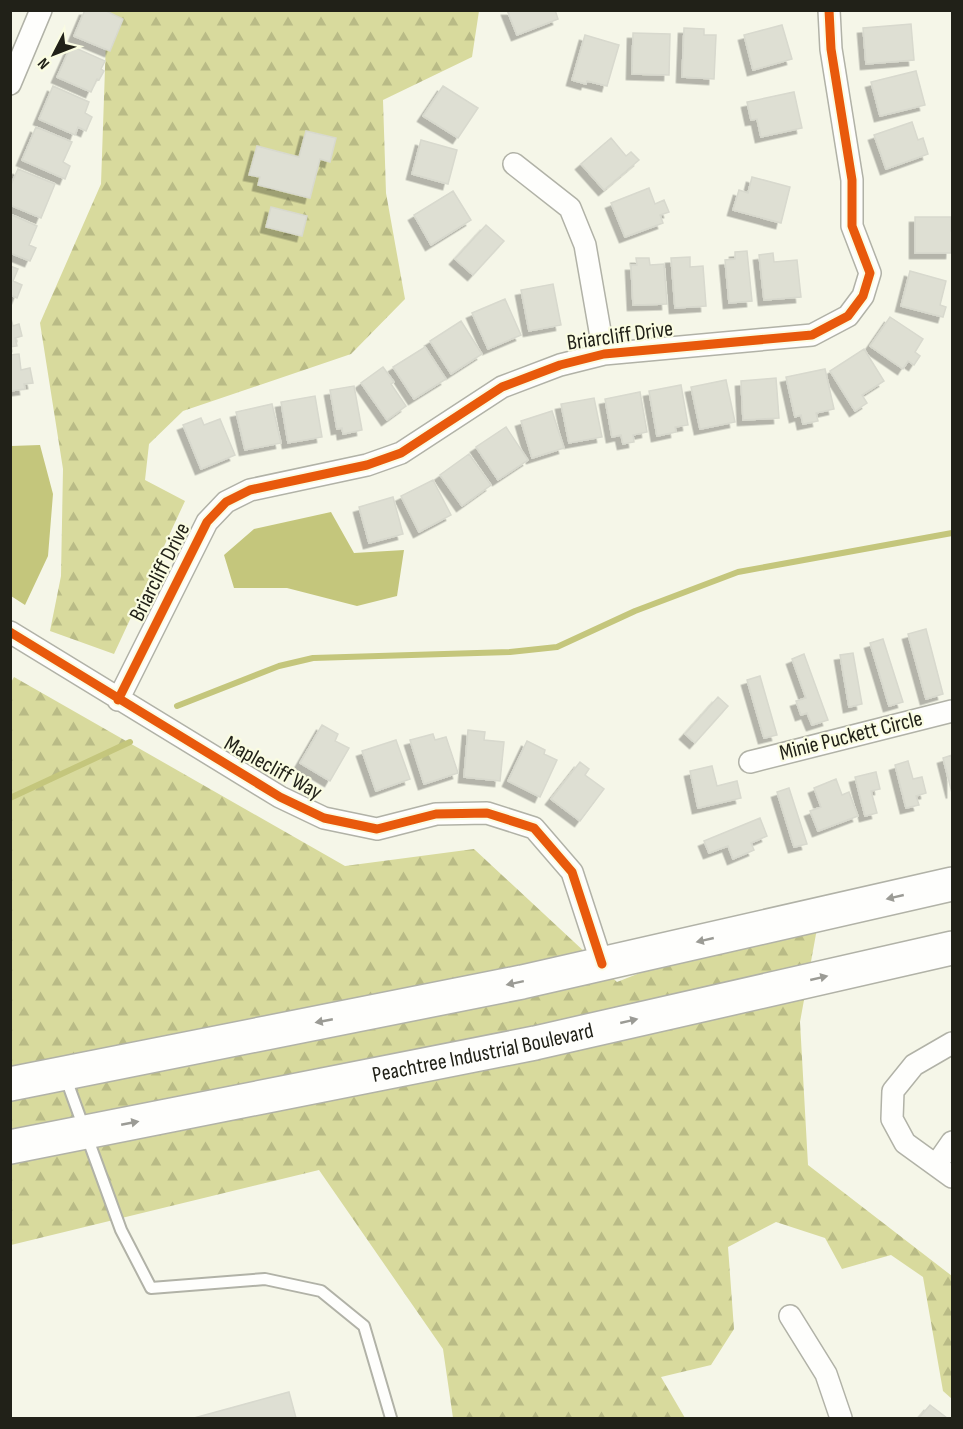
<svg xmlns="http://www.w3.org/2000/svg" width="963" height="1429" font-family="'Sofia Sans Condensed',sans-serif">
  <defs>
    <pattern id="forest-firs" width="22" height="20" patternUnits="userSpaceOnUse" patternTransform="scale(1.5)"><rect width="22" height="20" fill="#d8da9d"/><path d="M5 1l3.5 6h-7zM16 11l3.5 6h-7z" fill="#b9bb86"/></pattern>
    <filter id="shadow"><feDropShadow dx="-5.5" dy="5.5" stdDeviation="0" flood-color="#0004"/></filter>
  </defs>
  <rect width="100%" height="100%" fill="#f5f6e8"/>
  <path fill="url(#forest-firs)" d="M 107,11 L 479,11 L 472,57 L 383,100 L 386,193 L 405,299 L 351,354 L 183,411 L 149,444 L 145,480 L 185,501 L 114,654 L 50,631 L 61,576 L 63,469 L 40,323 L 101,184 Z
    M 14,677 L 345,866 L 474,849 L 617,982 L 822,901 L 800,1022 L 808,1165 L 952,1276 L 952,1399 L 943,1391 L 923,1277 L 891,1255 L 842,1269 L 825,1238 L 776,1222 L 728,1247 L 734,1329 L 711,1365 L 661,1377 L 685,1418 L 453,1418 L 443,1349 L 319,1170 L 11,1245 L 10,684 Z"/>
  <path fill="#c4c67c" d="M 40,445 L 53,494 L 48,556 L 25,605 L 11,596 L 11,446 Z
    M 331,512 L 354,553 L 404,550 L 397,596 L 357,606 L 287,588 L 234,588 L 224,555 L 254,529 Z"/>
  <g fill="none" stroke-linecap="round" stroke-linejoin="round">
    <path stroke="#c4c67c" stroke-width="6" d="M 177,706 L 279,666 L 313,658 L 510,652 L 557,647 L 635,611 L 738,572 L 952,533
      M 10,798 L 130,742"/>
  </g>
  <path fill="#dedfd3" stroke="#d8d9ce" stroke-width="1.5" filter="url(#shadow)" d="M 85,10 L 104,10 L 123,19 L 110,51 L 74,36 Z
    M 507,10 L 555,10 L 558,19 L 517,35 Z
    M 911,24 L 914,60 L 866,64 L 863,28 Z
    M 782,25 L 792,59 L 753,70 L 744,35 Z
    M 684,28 L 704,29 L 704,35 L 716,35 L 714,79 L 682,77 Z
    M 633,33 L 670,34 L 669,75 L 632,74 Z
    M 585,35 L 619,45 L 607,86 L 587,81 L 586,84 L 572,80 Z
    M 71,46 L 105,61 L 101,69 L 104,71 L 99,80 L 97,79 L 91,92 L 57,77 Z
    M 916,71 L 925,105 L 880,116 L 871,82 Z
    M 53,86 L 89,102 L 85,113 L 92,117 L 86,131 L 78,127 L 75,135 L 39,119 Z
    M 443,86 L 478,108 L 458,138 L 423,116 Z
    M 794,92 L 802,128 L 761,137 L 757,119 L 751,120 L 747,102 Z
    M 912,122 L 918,140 L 923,138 L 928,154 L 886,169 L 874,135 Z
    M 36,127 L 72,142 L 63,162 L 70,166 L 65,179 L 22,160 Z
    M 306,131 L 336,138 L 330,162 L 320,159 L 310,198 L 258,185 L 260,177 L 249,175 L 257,146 L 299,157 Z
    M 611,138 L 626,156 L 631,152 L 639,160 L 604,190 L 581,164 Z
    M 421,140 L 457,150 L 448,184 L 412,174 Z
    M 18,169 L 55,184 L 41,218 L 10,205 L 10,187 Z
    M 752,177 L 790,187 L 781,223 L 733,210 L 739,190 L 748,193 Z
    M 649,188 L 655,204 L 664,200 L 669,212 L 660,215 L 663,223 L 625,237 L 611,203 Z
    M 453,191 L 471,220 L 431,245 L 414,215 Z
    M 271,207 L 307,216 L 302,236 L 266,227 Z
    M 10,214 L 37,226 L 29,245 L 36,248 L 30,261 L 10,253 Z
    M 915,217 L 951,217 L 951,231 L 952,231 L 951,253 L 915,253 Z
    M 486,225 L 504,241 L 473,275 L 455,259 Z
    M 747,251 L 752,301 L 729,303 L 725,260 L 735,259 L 735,252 Z
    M 773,253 L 774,262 L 797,260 L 801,297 L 764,300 L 759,255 Z
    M 690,257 L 690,267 L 703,266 L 706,306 L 675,308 L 671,258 Z
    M 636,258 L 649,258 L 650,265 L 664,264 L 667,304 L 633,305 L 631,265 L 637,265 Z
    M 10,266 L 18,269 L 13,281 L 22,285 L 17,298 L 10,295 Z
    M 910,271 L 946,281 L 940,305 L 946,307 L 943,317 L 901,306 Z
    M 553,284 L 561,325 L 529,331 L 521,290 Z
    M 505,299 L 521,335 L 488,349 L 472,313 Z
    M 10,315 L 13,326 L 19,324 L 22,336 L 15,338 L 17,346 L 10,347 Z
    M 890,317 L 923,339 L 915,352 L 920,356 L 914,365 L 908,361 L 903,369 L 870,346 Z
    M 461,321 L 482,354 L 451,374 L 430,341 Z
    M 425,347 L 446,379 L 414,399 L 393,367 Z
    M 864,349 L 884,381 L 862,395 L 867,403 L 855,411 L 830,371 Z
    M 19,354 L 21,370 L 30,368 L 33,383 L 24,384 L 25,389 L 10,391 L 10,355 Z
    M 383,367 L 394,382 L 391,384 L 406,406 L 387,420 L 361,383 Z
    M 825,369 L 834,409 L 816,413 L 818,421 L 803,424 L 801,415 L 795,417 L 786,377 Z
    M 776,378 L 779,418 L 743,420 L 741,381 Z
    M 726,380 L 735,422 L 700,429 L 691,387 Z
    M 681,385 L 688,425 L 675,427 L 676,432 L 657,436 L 649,391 Z
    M 354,386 L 362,430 L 343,434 L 342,428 L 337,429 L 330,390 Z
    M 640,392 L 647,432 L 633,435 L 634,442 L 623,444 L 621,435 L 612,437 L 605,399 Z
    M 315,396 L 322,437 L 288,443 L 281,402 Z
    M 594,398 L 602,437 L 569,443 L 561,404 Z
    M 272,404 L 281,443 L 245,450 L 236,412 Z
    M 552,411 L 564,448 L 532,458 L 521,421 Z
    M 201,418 L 204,425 L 220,419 L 235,455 L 201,469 L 183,425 Z
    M 506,427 L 528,460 L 498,480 L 476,447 Z
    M 469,454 L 491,485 L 462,506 L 440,475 Z
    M 433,480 L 451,515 L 419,532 L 401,496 Z
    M 393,497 L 403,534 L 369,543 L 359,507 Z
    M 926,629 L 943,694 L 926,699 L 908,634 Z
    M 883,639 L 903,702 L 889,706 L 870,643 Z
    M 853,653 L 862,704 L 849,707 L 840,655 Z
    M 804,654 L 828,720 L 812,725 L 807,713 L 801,715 L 796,701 L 806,698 L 792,659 Z
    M 760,676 L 777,735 L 764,738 L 747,680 Z
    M 718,697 L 728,706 L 695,743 L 685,734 Z
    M 322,725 L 338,734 L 335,741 L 349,748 L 330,781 L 300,763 Z
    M 468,730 L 485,732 L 484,740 L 504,742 L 500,781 L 464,777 Z
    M 433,734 L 435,740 L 446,737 L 458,773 L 424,784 L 410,740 Z
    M 396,740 L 410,779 L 376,791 L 362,751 Z
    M 527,741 L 545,750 L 544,754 L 557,760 L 540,797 L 508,781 Z
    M 952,755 L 952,793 L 943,758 Z
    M 908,761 L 913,779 L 922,777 L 926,793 L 916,796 L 919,805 L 906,808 L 895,765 Z
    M 580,762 L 589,769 L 585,775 L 604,789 L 580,821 L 551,799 Z
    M 712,766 L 717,786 L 737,781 L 741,798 L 698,808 L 690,771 Z
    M 876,772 L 880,789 L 871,791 L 877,813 L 865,816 L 855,777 Z
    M 836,779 L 842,795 L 849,792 L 858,816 L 818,831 L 810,811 L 821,807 L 814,788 Z
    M 789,788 L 807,844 L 794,847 L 777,792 Z
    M 760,818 L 767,836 L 751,843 L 754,850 L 733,859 L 728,846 L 709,853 L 704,841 Z
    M 289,1392 L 296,1418 L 194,1418 Z
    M 930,1405 L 947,1418 L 919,1418 Z"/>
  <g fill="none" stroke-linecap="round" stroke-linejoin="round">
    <g stroke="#b1b2a7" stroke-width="14">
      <path id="lane" d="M 65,1076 L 121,1230 L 151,1288 L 265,1279 L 321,1291 L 364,1326 L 391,1418"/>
    </g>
    <g stroke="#b1b2a7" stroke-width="24">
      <path id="street" d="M 10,84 L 41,10
        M 514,164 L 570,208 L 585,245 L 604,354
        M 10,632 L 280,797 L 324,818 L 377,829 L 436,814 L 487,813 L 534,828 L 572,872 L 602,964
        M 118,700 L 207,522 L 226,502 L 250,490 L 367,465 L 401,453 L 502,387 L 560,365 L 604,354 L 812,335 L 848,316 L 863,296 L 870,273 L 852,226 L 852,180 L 831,49 L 829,10
        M 750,762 L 952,711
        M 952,1043 L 914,1065 L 893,1091 L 892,1119 L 905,1143 L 952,1177
        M 936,1165 L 952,1142
        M 790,1316 L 826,1374 L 841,1418"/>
    </g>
    <g stroke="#b1b2a7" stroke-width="36">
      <g id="primary">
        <path d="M 10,1084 L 522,982 L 952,884"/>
        <path id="s1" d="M 10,1147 L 535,1043 L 952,948"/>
      </g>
    </g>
    <use href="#lane" stroke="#fefefc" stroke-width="10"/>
    <use href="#street" stroke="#fefefc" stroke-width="21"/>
    <use href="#primary" stroke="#fefefc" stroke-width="33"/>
    <g stroke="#fafce2" stroke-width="13">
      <path id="cycleway" d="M 10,632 L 280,797 L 324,818 L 377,829 L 436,814 L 487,813 L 534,828 L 572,872 L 602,964
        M 118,700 L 207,522 L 226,502 L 250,490 L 367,465 L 401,453 L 502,387 L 560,365 L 604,354 L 812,335 L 848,316 L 863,296 L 870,273 L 852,226 L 852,180 L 831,49 L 829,10"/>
    </g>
    <use href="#cycleway" stroke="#e8590c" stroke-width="9"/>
  </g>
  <defs><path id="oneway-solid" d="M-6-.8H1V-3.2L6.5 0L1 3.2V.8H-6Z" transform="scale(1.5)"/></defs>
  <g fill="#9b9b95">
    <use href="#oneway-solid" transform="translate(895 897) rotate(167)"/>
    <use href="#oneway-solid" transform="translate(705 940) rotate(167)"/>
    <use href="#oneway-solid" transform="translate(819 978) rotate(-13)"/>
    <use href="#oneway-solid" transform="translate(515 983) rotate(168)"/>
    <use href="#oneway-solid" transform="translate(324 1021) rotate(169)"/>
    <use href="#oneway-solid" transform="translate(629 1021) rotate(-13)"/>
    <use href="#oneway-solid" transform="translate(130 1123) rotate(-11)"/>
  </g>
  <g text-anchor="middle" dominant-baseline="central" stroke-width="4.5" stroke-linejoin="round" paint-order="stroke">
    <g font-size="22" fill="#212118" stroke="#fafce2">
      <text transform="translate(620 336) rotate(-8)">Briarcliff Drive</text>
      <text transform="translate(160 572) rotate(-63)">Briarcliff Drive</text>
      <text transform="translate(851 736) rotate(-14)">Minie Puckett Circle</text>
      <text transform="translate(273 768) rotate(29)">Maplecliff Way</text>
      <text stroke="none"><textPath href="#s1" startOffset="482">Peachtree Industrial Boulevard</textPath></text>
    </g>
  </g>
  <rect width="963" height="1429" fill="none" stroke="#212118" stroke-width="24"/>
  <g transform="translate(54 54) rotate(228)" stroke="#fafce2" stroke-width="4.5" paint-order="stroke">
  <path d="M0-4.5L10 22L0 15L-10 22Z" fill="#212118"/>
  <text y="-9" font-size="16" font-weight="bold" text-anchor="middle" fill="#212118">N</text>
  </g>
</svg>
